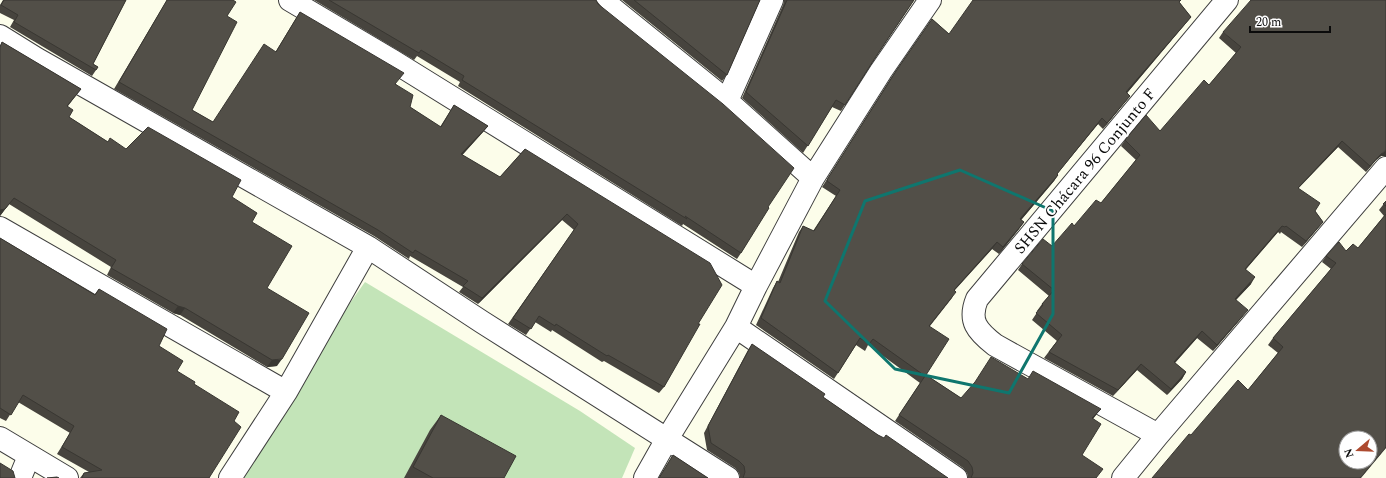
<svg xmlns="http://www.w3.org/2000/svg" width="1386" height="478" font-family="Spectral,serif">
  <rect width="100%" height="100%" fill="#fcfdea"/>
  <path fill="#c3e4b8" d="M 365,282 L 580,411 L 635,448 L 622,478 L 241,478 L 333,327 Z"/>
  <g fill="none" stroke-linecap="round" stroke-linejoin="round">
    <g stroke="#3e3e3e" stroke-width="24">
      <path id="minor" d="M 290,0 L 393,61 L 756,286
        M 602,0 L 727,101 L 813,178
        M 0,36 L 37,59 L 368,247 L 482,322 L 728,478
        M 727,101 L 772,0
        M 0,228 L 286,392
        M 736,327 L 956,478
        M 1158,435 L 995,345 C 977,331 968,321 977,299 L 1227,0
        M 0,438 L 67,478
        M 20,478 L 29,456
        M 230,478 L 286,392 L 368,247
        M 645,478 L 667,439 L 736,327 L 756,286 L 813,178 L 881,71 L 930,0
        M 1123,478 L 1158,435 L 1386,168"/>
    </g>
    <use href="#minor" stroke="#fff" stroke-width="22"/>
  </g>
  <path fill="#47443e" d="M 3,0 L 126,0 L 93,64 L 98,67 L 92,76 L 10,27 L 14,20 L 0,13 L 0,5 Z
    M 167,0 L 233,0 L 192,110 L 213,122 L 276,51 L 300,12 L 396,84 L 410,107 L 440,127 L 454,105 L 488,126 L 483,132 L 462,155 L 500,177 L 525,149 L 698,324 L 664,387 L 659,393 L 604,361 L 602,362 L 552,330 L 551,332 L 535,322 L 526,335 L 508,324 L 574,230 L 562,220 L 478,304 L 459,292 L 463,287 L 410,256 L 409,259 L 374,236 L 114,89 Z
    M 314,0 L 596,0 L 768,207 L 741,253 L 737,259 L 683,224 L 682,226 L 458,86 L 460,82 L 417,56 L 414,60 Z
    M 622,0 L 760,0 L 727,75 L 722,81 Z
    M 784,0 L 914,0 L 875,58 L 841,111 L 832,107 L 803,153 L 742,98 L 783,5 Z
    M 1180,3 L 1191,17 L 1186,23 L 1127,93 L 1130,96 L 1125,102 L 1103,129 L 1098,124 L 1057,174 L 1058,175 L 1054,181 L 1021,220 L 1024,222 L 1019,229 L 999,254 L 992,249 L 955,290 L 952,298 L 930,326 L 926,375 L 961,398 L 1028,379 L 1096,415 L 1093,419 L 1082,455 L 1096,478 L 968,478 L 967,473 L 963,468 L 895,421 L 920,383 L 868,345 L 865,351 L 856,345 L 834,379 L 756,325 L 773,288 L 777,281 L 778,282 L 799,232 L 803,226 L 813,231 L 836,196 L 822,187 L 824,184 L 891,78 L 932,19 L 949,34 Z
    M 1223,32 L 1381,156 L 1376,160 L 1366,172 L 1338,147 L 1298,188 L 1323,222 L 1318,228 L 1302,247 L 1281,232 L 1280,234 L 1278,232 L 1246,269 L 1251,284 L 1236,300 L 1243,316 L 1213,351 L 1197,338 L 1175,363 L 1186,372 L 1182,379 L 1167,395 L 1137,370 L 1113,396 L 1044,358 L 1057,341 L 1032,320 L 1038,311 L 1037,311 L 1042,304 L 1049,296 L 1018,270 L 1022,264 L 1052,246 L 1074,226 L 1101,203 L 1136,160 L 1121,146 L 1125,140 L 1160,131 L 1209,85 L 1236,53 L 1219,38 Z
    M 2,42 L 81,89 L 68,106 L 69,117 L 108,142 L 126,149 L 232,197 L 252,222 L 267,288 L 277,366 L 267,367 L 180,315 L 173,313 L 107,275 L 111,267 L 9,204 L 0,216 L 0,46 Z
    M 1386,201 L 1386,448 L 1191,435 L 1248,390 L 1278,353 L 1268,345 L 1273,338 L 1331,269 L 1322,262 L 1326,256 L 1358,248 L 1384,216 L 1379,210 Z
    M 0,238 L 95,294 L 99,289 L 159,346 L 177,371 L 194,384 L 234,421 L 209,478 L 80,478 L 84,473 L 89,472 L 57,454 L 70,433 L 18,402 L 6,421 L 0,418 Z
    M 752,344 L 823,397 L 878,435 L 948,478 L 740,478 L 739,473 L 735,468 L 707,450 L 704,433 L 748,350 Z
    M 441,415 L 504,478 L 404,478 L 430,430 Z
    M 673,455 L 708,478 L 659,478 Z"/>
  <path fill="#393732" d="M 1191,17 L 1186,23 L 1122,99 L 1126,92 Z
    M 1130,96 L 1125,102 L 1103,129 L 1107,123 Z
    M 1102,118 L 1098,124 L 1052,180 L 1057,174 Z
    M 488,126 L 483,132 L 457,161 L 461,154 Z
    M 1342,141 L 1338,147 L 1293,194 L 1298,188 Z
    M 1386,150 L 1386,156 L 1381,156 L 1376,160 L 1366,172 L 1370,166 L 1381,154 Z
    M 1058,175 L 1054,181 L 1016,226 L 1020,219 Z
    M 14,198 L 9,204 L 0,216 L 0,210 Z
    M 567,214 L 562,220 L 478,304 L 482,298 Z
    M 1024,222 L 1019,229 L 999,254 L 1003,247 Z
    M 1323,222 L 1318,228 L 1302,247 L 1306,241 Z
    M 1282,226 L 1278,232 L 1241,275 L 1245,269 Z
    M 997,242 L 992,249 L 949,296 L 954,290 Z
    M 1255,277 L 1251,284 L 1231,305 L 1235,299 Z
    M 178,306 L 185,308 L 180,315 L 173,313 Z
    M 1248,310 L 1243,316 L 1213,351 L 1217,345 Z
    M 1202,331 L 1197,338 L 1170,368 L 1174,362 Z
    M 282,359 L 277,366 L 267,367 L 272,360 Z
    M 1141,364 L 1137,370 L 1113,396 L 1118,390 Z
    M 1186,372 L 1182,379 L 1167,395 L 1171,389 Z
    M 1101,409 L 1096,415 L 1087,425 L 1092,418 Z
    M 1386,447 L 1386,448 L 1361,478 L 1360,478 Z"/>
  <path fill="#524f48" stroke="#393732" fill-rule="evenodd" d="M 4,0 L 126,0 L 93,64 L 98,67 L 96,70 L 14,22 L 18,15 L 1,5 Z
    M 167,0 L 233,0 L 236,2 L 227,16 L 237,22 L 192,110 L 213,122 L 264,44 L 276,52 L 300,12 L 404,73 L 395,84 L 413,95 L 410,107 L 441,127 L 454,105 L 488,126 L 461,154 L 500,177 L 525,149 L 710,263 L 722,285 L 698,324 L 700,324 L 664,387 L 608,355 L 607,356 L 556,324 L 555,326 L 539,316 L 531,329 L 513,318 L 578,224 L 567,214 L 482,298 L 463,286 L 468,281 L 415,250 L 413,253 L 378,230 L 119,82 Z
    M 329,0 L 596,0 L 598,4 L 723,104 L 794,168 L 768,207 L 769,208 L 741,253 L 685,216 L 687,219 L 462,80 L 464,76 L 421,50 L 419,53 Z
    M 634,0 L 760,0 L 727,75 Z
    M 787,0 L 914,0 L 875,58 L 845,105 L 836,100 L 808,146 L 746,92 Z
    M 973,0 L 1181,0 L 1179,2 L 1191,17 L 1126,92 L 1130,96 L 1107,123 L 1102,118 L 1057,174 L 1058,175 L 1020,219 L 1024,222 L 1003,247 L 997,242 L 954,290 L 956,292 L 929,326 L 949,339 L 926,375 L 961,398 L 975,382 L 991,357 L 1028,379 L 1033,371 L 1101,409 L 1092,418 L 1101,424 L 1082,455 L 1103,469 L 1096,478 L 971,478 L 973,473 L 972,467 L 968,461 L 899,415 L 925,376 L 873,339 L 869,344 L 860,338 L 838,373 L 761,318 L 777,281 L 780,283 L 803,226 L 814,231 L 840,190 L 827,181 L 828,178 L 896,71 L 932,19 L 949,34 Z
    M 1251,0 L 1386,0 L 1386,150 L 1381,154 L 1370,166 L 1342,141 L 1298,188 L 1320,203 L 1315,211 L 1323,222 L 1306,241 L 1286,226 L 1285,227 L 1282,226 L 1245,269 L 1255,277 L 1235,299 L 1248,310 L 1217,345 L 1202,331 L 1174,362 L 1186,372 L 1171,389 L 1141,364 L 1118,390 L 1049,352 L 1062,335 L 1036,313 L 1043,305 L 1042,304 L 1054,290 L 1022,264 L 1043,239 L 1052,246 L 1072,223 L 1074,226 L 1096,200 L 1101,203 L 1140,155 L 1125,140 L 1146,115 L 1160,131 L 1204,80 L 1209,85 L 1241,47 L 1223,32 Z
    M 2,42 L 81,89 L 67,106 L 73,110 L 69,117 L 108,142 L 110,138 L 126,149 L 148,127 L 241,180 L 232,197 L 257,213 L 252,222 L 292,246 L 267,288 L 309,313 L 282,359 L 272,360 L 185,308 L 178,306 L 111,268 L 116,260 L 14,198 L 5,209 L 0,210 L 0,47 Z
    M 1386,201 L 1386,206 L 1383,204 Z
    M 1386,214 L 1386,447 L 1360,478 L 1152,478 L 1189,434 L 1191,435 L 1238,380 L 1248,390 L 1283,347 L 1273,338 L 1336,263 L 1326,256 L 1339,242 L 1346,251 L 1353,244 L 1358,248 ZM 1346,438 L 1370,438 L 1370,462 L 1346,462 Z
    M 0,238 L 95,295 L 99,289 L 167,329 L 159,346 L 183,361 L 177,371 L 195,382 L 194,384 L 239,412 L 234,421 L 241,427 L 209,478 L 82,478 L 84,473 L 102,470 L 62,447 L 74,426 L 23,395 L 11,415 L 0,408 Z
    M 752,344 L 825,394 L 823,397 L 878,435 L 884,438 L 886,435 L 948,478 L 743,478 L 745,472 L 744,466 L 739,461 L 711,443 L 708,426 Z
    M 441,415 L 516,456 L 504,478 L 433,478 L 413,467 Z
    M 673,455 L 708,478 L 659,478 Z
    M 0,463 L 13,471 L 15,478 L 0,478 Z
    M 57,477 L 59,478 L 47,478 Z"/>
  <path fill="none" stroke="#0f766e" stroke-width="3" stroke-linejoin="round" d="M 960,170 L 1053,211 L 1053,314 L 1009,393 L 895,369 L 825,301 L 865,201 Z"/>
  <g text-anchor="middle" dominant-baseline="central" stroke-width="4" stroke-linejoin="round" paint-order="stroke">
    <g font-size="16" fill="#0b0b0b" stroke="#fff">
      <text transform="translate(1085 171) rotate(-50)">SHSN Chácara 96 Conjunto F</text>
    </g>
  </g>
  <g transform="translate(1358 450) rotate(251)"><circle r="19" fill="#ffffff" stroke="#9d9d9d"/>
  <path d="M0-3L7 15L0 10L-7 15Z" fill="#ad4a30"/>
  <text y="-6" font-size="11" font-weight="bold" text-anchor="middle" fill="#0b0b0b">N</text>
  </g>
  <path d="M1250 26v6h80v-6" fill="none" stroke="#0b0b0b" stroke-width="2"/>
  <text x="1256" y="26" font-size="12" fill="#0b0b0b" stroke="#ffffff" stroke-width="3" paint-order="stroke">20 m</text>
</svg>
